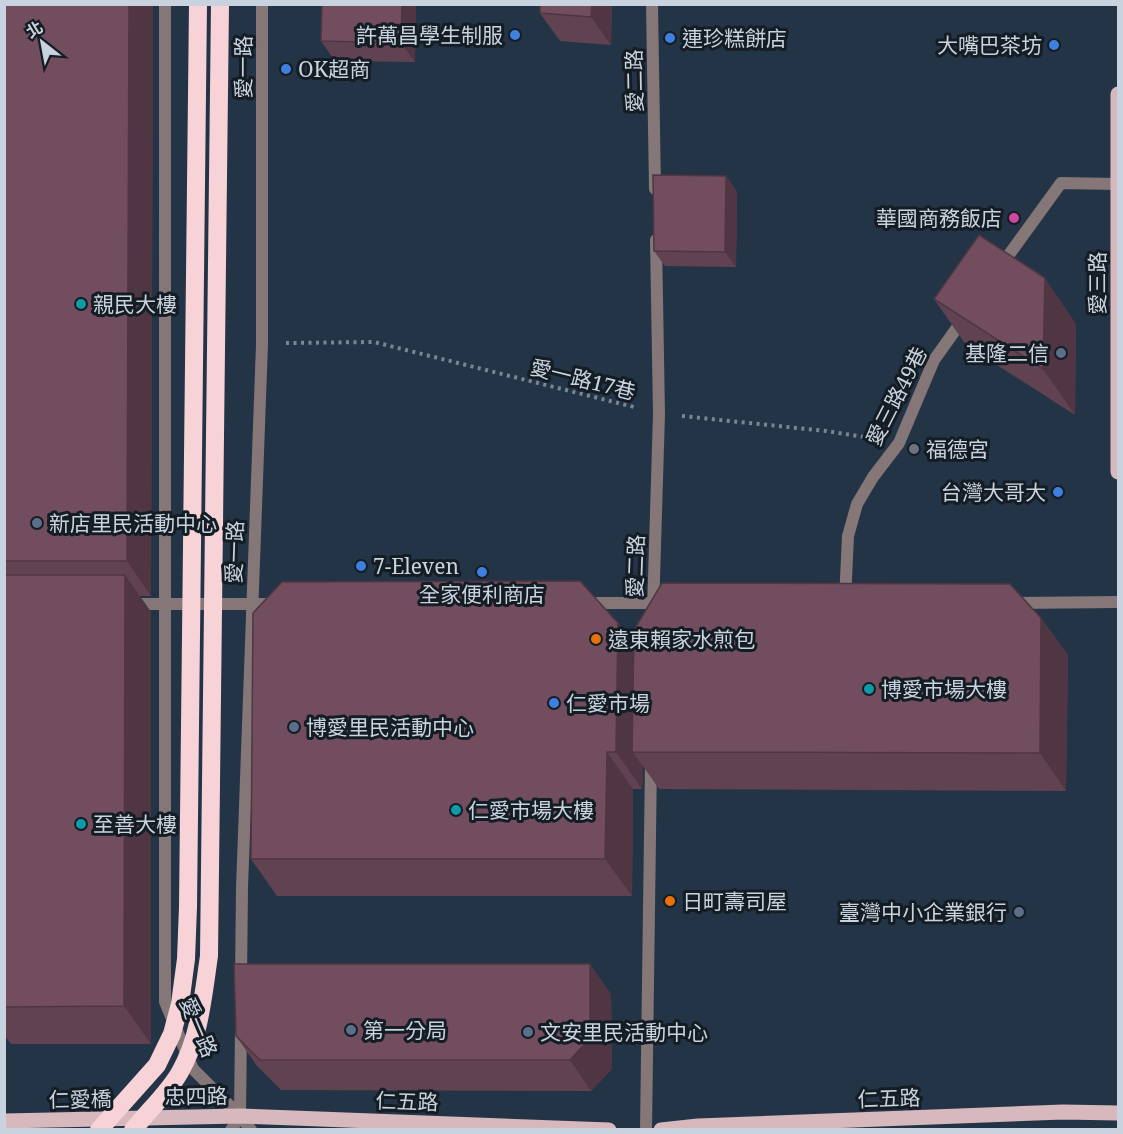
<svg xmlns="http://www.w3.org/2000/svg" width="1123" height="1134" font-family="'Noto Serif','Noto Sans TC',serif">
  <rect width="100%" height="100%" fill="#243447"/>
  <path fill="#243447" d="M 11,1044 L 151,1044 L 151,1048 L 114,1074 L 115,1130 L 27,1130 L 27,1074 L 11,1050 Z"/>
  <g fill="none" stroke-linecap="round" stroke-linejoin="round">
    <path stroke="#798695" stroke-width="4" stroke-dasharray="3 4.5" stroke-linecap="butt" d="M 286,343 L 374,342 L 634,407
      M 682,416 L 826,431 L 871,438"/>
    <path stroke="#857678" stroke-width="12" d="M 1000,267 L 1061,183 L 1117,184
      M 845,600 L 848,536 L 857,504 L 873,477 L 899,443 L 934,360 L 964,318
      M 231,1130 L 240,1116 L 251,1130"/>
    <path stroke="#857678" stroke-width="12" d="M 165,4 L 165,1002 L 193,1069 L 240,1116
      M 652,4 L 655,189
      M 585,603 L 660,603
      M 1011,603 L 1118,602
      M 129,604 L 276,604
      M 653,612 L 659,414 L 656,240
      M 241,980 L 242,888 L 262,344 L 262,4
      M 240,1116 L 241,1027
      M 646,1130 L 651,762"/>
    <path stroke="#d7b9bd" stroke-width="15" d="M 1118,94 L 1118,472
      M 4,1121 L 240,1116 L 609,1130
      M 661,1130 L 698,1126 L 1063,1112 L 1118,1113"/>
    <path stroke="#f7d3d8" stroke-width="18" d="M 99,1130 L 157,1065 L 172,1034 L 180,1004 L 186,959 L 188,907 L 198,4
      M 133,1130 C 147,1112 169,1092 180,1072 C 200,1037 203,996 209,956 L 220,4"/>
  </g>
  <path fill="#614251" d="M 4,4 L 153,4 L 151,596 L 140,596 L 151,612 L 151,1044 L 11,1044 L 4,1035 Z
    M 322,4 L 416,4 L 415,62 L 335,61 L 321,41 Z
    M 612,4 L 611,45 L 560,41 L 540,13 Z
    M 726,176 L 737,192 L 736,267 L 665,266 L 654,251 Z
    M 934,299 L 1076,324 L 1075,415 L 966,345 Z
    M 1041,618 L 1068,655 L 1066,791 L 659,789 L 643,766 L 642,789 L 633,789 L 632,896 L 277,896 L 251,859 L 618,623 L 634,646 Z
    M 611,994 L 612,1069 L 591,1091 L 281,1090 L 257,1066 L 236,1036 Z"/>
  <path fill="#4f3642" d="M 129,4 L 153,4 L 151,596 L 127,561 Z
    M 402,4 L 416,4 L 415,62 L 401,43 Z
    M 592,4 L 612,4 L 611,45 L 591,17 Z
    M 726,176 L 737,192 L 736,267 L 725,252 Z
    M 1045,278 L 1076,324 L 1075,415 L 1043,369 Z
    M 125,575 L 151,612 L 151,1044 L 124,1006 Z
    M 1041,618 L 1068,655 L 1066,791 L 1040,753 Z
    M 618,623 L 644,660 L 632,752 L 643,766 L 642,789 L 616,752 Z
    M 607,752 L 633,789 L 632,896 L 605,859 Z
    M 590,964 L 611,994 L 612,1069 L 591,1091 L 570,1060 Z"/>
  <path fill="#714d5e" stroke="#4f3642" stroke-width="1.5" d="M 4,4 L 129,4 L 127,561 L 4,561 Z
    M 322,4 L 402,4 L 401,43 L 321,41 Z
    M 540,4 L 592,4 L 591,17 L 540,13 Z
    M 653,175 L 726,176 L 725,252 L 654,251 Z
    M 979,235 L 1045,278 L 1043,369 L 934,299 Z
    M 4,575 L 125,575 L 124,1006 L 4,1007 Z
    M 580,581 L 618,623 L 616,752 L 607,752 L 605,859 L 251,859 L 253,613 L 282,582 Z
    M 662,583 L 1010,584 L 1041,618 L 1040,753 L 632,752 L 634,630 Z
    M 234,964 L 590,964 L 590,1038 L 570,1060 L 260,1060 L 236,1036 Z"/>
  <g fill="#3f7fe0" stroke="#141c24" stroke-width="2">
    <circle cx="515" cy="35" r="6"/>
    <circle cx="670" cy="38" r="6"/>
    <circle cx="1054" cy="45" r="6"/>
    <circle cx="286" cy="69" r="6"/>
    <circle cx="1058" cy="492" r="6"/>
    <circle cx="361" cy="566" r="6"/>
    <circle cx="482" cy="572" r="6"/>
    <circle cx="554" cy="703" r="6"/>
  </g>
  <circle fill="#d1479c" stroke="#141c24" stroke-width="2" cx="1014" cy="218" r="6"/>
  <g fill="#0f9aa8" stroke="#141c24" stroke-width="2">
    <circle cx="81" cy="304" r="6"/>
    <circle cx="869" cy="689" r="6"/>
    <circle cx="456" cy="810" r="6"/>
    <circle cx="81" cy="824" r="6"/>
  </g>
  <g fill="#5c6f8a" stroke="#141c24" stroke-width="2">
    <circle cx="1061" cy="353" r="6"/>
    <circle cx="37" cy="523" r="6"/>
    <circle cx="294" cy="727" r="6"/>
    <circle cx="1019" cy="912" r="6"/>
    <circle cx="351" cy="1030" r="6"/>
    <circle cx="528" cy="1032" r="6"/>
  </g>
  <circle fill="#6b7280" stroke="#141c24" stroke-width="2" cx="914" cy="449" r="6"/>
  <g fill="#e8710a" stroke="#141c24" stroke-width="2">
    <circle cx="596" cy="639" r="6"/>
    <circle cx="670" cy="901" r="6"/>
  </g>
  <g text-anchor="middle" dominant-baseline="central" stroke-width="6" stroke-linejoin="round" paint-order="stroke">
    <g font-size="21" fill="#c9d3df" stroke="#141c24" text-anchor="start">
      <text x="503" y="35" text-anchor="end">許萬昌學生制服</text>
      <text x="682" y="38">連珍糕餅店</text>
      <text x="1042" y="45" text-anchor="end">大嘴巴茶坊</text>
      <text x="298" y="69">OK超商</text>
      <text x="1002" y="218" text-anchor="end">華國商務飯店</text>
      <text x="93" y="304">親民大樓</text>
      <text x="1049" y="353" text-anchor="end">基隆二信</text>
      <text x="926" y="449">福德宮</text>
      <text x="1046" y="492" text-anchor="end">台灣大哥大</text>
      <text x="49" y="523">新店里民活動中心</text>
      <text x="373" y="566">7-Eleven</text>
      <text x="482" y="594" text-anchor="middle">全家便利商店</text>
      <text x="608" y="639">遠東賴家水煎包</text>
      <text x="881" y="689">博愛市場大樓</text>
      <text x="566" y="703">仁愛市場</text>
      <text x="306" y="727">博愛里民活動中心</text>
      <text x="468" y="810">仁愛市場大樓</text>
      <text x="93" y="824">至善大樓</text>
      <text x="682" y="901">日町壽司屋</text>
      <text x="1007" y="912" text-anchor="end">臺灣中小企業銀行</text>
      <text x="363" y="1030">第一分局</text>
      <text x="540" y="1032">文安里民活動中心</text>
    </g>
    <g font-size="21" fill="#c9d3df" stroke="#141c24">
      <text transform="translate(243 67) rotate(-90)">愛一路</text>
      <text transform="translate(634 81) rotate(-91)">愛二路</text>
      <text transform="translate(1097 283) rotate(-90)">愛三路</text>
      <text transform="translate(583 379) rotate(14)">愛一路17巷</text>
      <text transform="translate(896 396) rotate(-63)">愛三路49巷</text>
      <text transform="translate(234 552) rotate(-88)">愛一路</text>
      <text transform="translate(635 566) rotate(-88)">愛二路</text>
      <text transform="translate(199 1027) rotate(67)">愛一路</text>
      <text transform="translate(196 1096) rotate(-1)">忠四路</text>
      <text transform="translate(889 1098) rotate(-2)">仁五路</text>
      <text transform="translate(80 1099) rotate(-1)">仁愛橋</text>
      <text transform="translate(407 1101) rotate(2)">仁五路</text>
    </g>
  </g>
  <rect width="1123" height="1134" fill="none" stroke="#c9d3df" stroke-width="12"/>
  <g transform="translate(42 42) rotate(329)" stroke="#141c24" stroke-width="4.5" paint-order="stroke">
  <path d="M0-4.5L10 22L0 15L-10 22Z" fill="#c9d3df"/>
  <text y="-9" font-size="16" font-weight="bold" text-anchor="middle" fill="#c9d3df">北</text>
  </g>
</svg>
